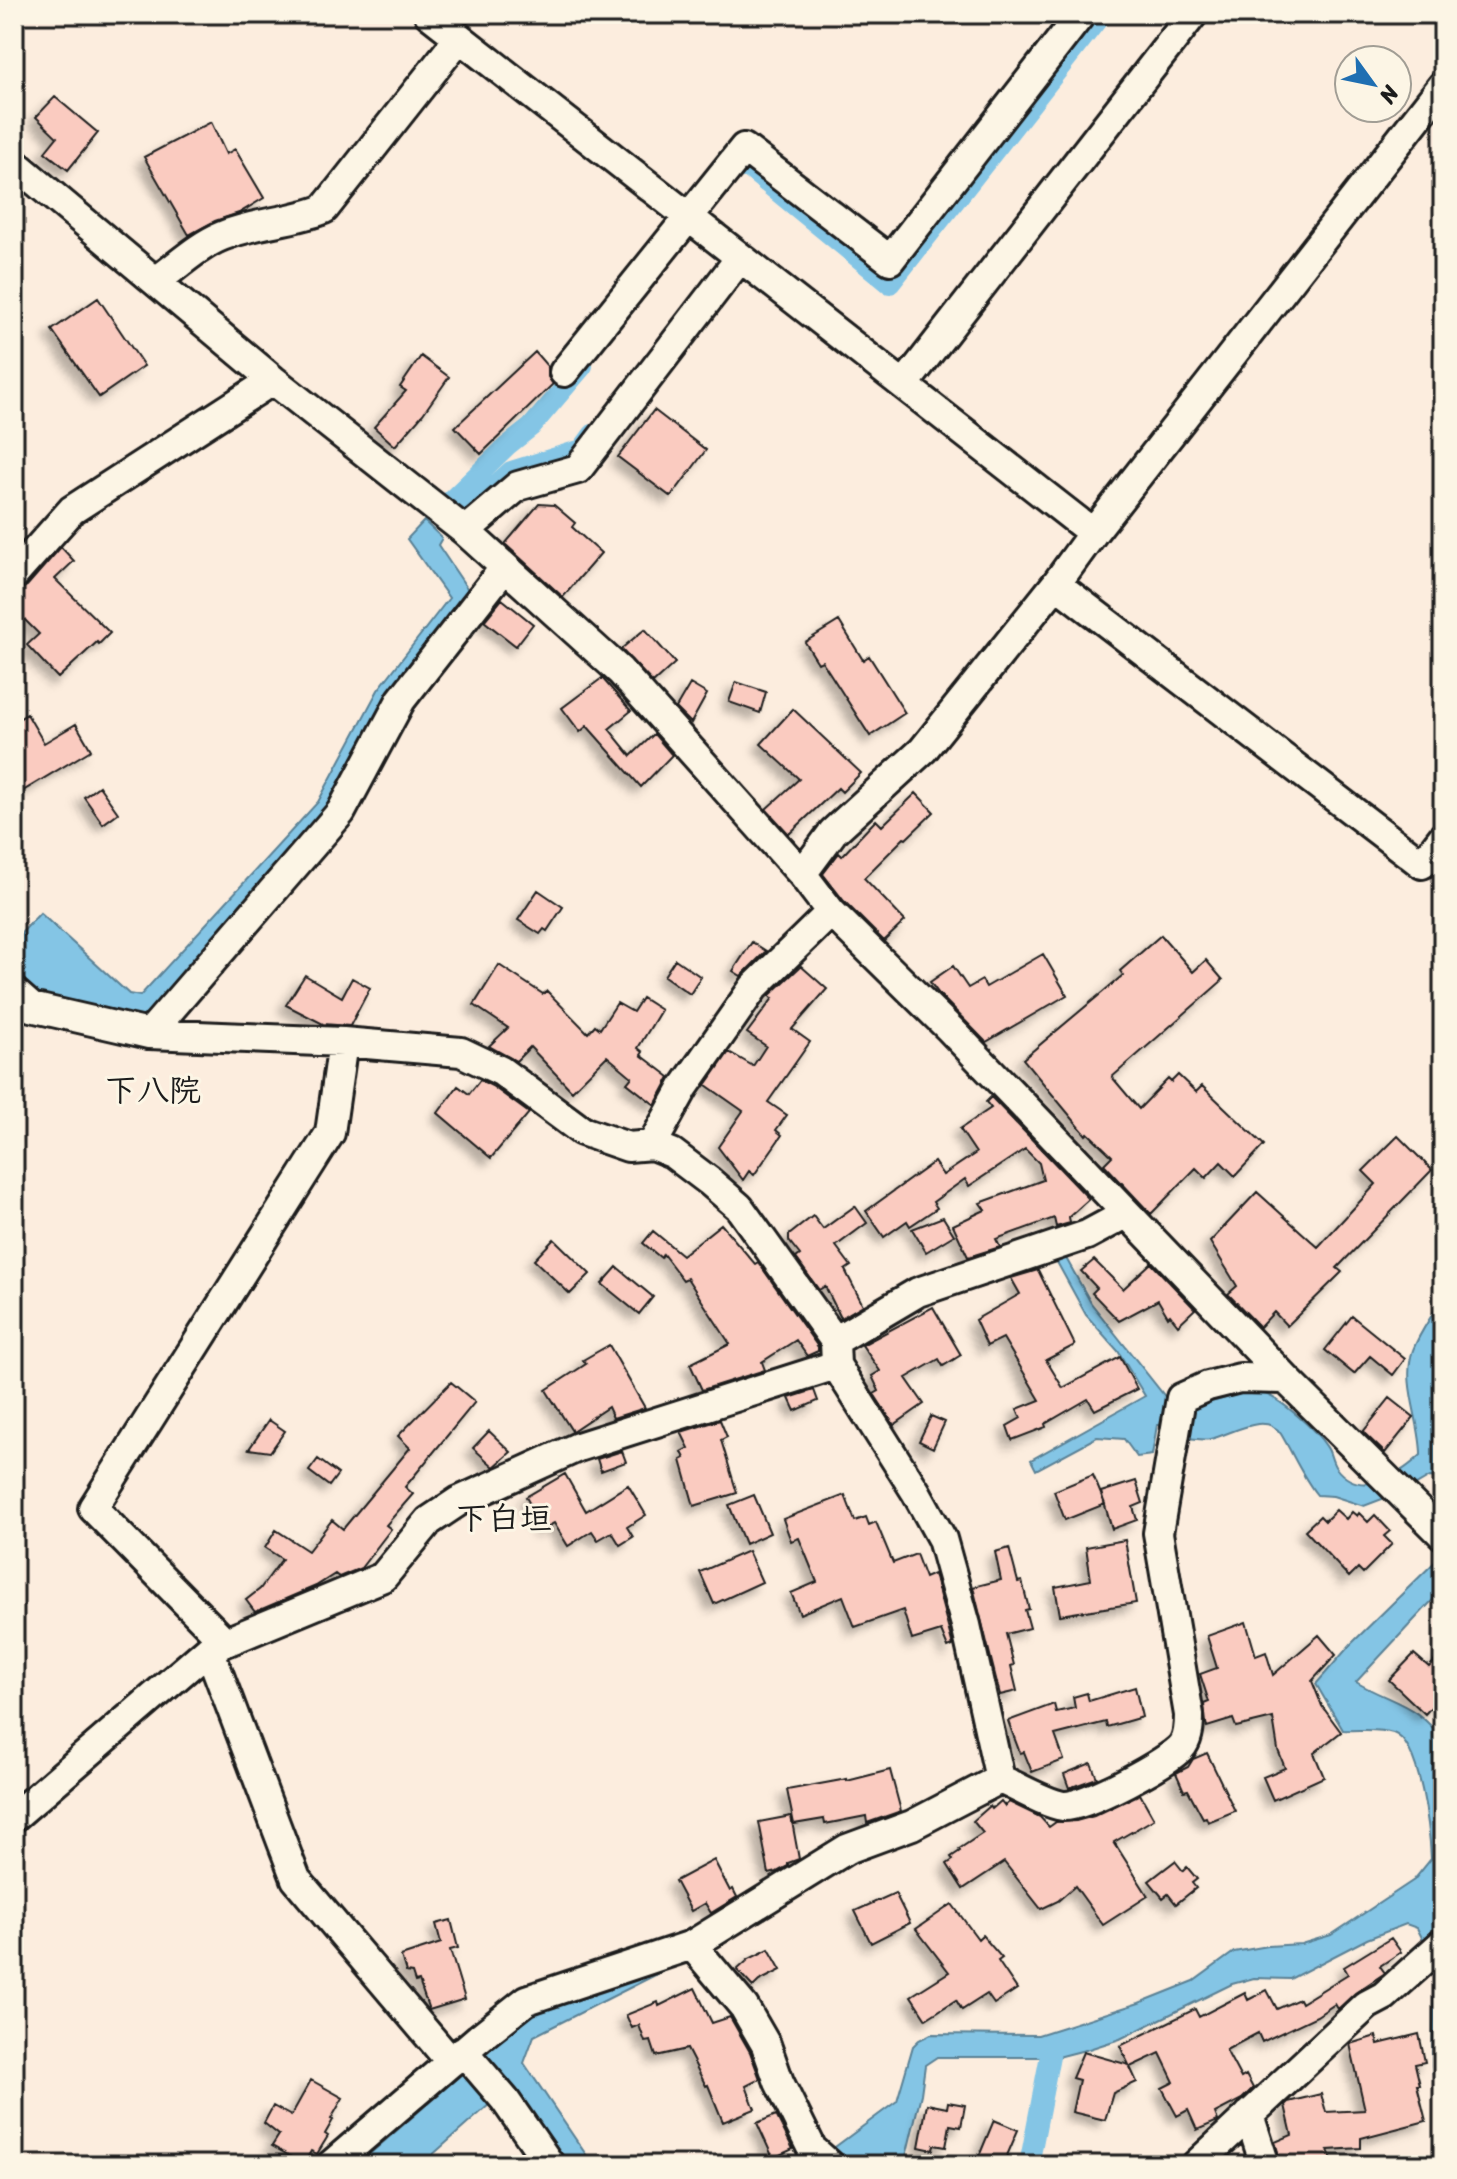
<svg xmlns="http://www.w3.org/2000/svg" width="1457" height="2179" font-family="Sriracha,'Klee One',sans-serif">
  <defs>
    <filter id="shadow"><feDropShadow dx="-7" dy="7" stdDeviation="4" flood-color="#0004"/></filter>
  </defs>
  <rect width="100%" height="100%" fill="#fcedde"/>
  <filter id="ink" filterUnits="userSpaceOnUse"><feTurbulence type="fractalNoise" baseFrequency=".0125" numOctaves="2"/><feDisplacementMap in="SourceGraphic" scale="16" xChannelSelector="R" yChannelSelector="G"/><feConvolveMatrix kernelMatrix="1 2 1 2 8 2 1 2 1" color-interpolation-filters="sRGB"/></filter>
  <g filter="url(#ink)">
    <path fill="#84c5e5" stroke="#5a8195" stroke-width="2" d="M 424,521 L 442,538 L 438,545 L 473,597 L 332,811 L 145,1024 L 14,998 L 14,941 L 40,913 L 129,994 L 140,996 L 318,802 L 378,690 L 449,598 L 407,539 Z
      M 1062,1251 L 1091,1303 L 1167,1399 C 1180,1400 1197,1404 1210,1402 C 1227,1399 1248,1388 1265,1394 C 1282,1400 1316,1430 1326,1446 C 1331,1452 1331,1461 1336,1468 C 1361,1500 1398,1476 1421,1455 C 1421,1421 1401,1383 1413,1350 C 1420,1331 1434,1314 1443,1296 L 1443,1381 L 1434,1392 L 1443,1416 L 1443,1479 L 1430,1477 L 1411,1488 L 1364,1506 L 1333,1496 L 1317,1495 C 1302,1476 1293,1454 1281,1434 C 1266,1410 1230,1435 1210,1439 C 1203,1441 1193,1438 1185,1438 L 1184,1426 L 1157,1425 L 1152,1455 L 1137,1457 L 1124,1439 L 1097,1437 L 1036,1470 L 1031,1460 L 1145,1396 L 1118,1351 L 1086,1315 L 1052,1253 Z
      M 1443,1554 L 1443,1589 L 1356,1682 C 1391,1703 1420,1704 1443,1742 L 1443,1920 L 1438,1924 L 1443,1939 L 1443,2136 L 1432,2066 L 1435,1963 L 1417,1928 L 1406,1924 L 1367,1939 L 1290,1979 L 1254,1978 L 1232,1984 L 1120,2039 L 1089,2049 L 1058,2057 L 937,2057 L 925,2065 L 921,2094 L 904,2165 L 854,2165 L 831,2150 L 897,2101 L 913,2046 L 919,2040 L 931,2034 L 1038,2035 L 1139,2003 L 1194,1981 L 1234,1952 L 1268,1946 L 1301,1944 L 1331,1935 L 1414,1880 L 1431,1859 C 1430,1834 1421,1742 1393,1733 C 1378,1728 1358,1731 1343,1730 L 1316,1684 L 1351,1644 Z
      M 687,1959 L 534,2036 L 524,2063 L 593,2165 L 557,2165 L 508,2088 L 421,2165 L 357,2165 L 538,2008 Z"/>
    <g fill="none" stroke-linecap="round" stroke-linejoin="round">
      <path stroke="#84c5e5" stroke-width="20" d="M 744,168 L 747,167 L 890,284 L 1102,14
        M 583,366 L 531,427 L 507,446 L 445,506 L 458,519 L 511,471 L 582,449 L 593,434
        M 1029,2165 L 1052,2045"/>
    </g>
    <path fill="#facbc0" stroke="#1c1c1c" stroke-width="2" filter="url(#shadow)" d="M 55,97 L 98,133 L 68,170 L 45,152 L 57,137 L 36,117 Z
      M 211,122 L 226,154 L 235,149 L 264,198 L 239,213 L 215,221 L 189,235 L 144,157 Z
      M 98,298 L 144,366 L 99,397 L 52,330 Z
      M 535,352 L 548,367 L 548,377 L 553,384 L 481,454 L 455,427 Z
      M 421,356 L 449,377 L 423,414 L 395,446 L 374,427 L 406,391 L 400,387 Z
      M 654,410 L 706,450 L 671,497 L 618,457 Z
      M 539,504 L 554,505 L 575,523 L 572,527 L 601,553 L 563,597 L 505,544 Z
      M 61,547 L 74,561 L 55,579 L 110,633 L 99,644 L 97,642 L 58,678 L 27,645 L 39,634 L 14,609 L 14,592 L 27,586 Z
      M 502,599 L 533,624 L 516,646 L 484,621 Z
      M 839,621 L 863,660 L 869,656 L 905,713 L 870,736 L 822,661 L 818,663 L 805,642 Z
      M 645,629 L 675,663 L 653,683 L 621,649 Z
      M 602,678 L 631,711 L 609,729 L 631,756 L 654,734 L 672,755 L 641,787 L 587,726 L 580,732 L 562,708 Z
      M 736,682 L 766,692 L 760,713 L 729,702 Z
      M 690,684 L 707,694 L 691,723 L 676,708 Z
      M 793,709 L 861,773 L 842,792 L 838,788 L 789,834 L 766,809 L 799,779 L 761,744 Z
      M 27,714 L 44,743 L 76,724 L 91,750 L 21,792 L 14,780 L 14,722 Z
      M 99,786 L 118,813 L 103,824 L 84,797 Z
      M 916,793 L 934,812 L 906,839 L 904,838 L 864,878 L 905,921 L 884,941 L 844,901 L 823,874 L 839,853 L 842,856 L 876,820 L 882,826 Z
      M 538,890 L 563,907 L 547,931 L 544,929 L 540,934 L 518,920 Z
      M 1161,935 L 1193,972 L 1206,960 L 1223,980 L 1112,1077 L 1139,1109 L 1168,1079 L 1171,1082 L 1178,1075 L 1196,1092 L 1202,1086 L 1264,1145 L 1235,1176 L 1221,1162 L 1206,1178 L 1196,1168 L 1151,1214 L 1104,1164 L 1112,1156 L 1088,1133 L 1086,1135 L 1023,1059 L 1123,975 L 1120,971 Z
      M 752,942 L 766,951 L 741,976 L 733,971 Z
      M 1043,954 L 1067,995 L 986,1042 L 939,994 L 930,982 L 953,966 L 968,988 L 982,980 L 986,987 Z
      M 675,959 L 701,977 L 690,994 L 664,976 Z
      M 499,965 L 543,994 L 547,991 L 588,1033 L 595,1025 L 600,1029 L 617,1003 L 633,1012 L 642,998 L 661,1010 L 638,1048 L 643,1052 L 641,1055 L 670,1077 L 655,1105 L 627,1083 L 632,1077 L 607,1056 L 572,1091 L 530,1047 L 516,1061 L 489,1046 L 508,1028 L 474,1005 Z
      M 801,966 L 827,989 L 792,1029 L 810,1042 L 768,1102 L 787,1115 L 776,1130 L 782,1135 L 754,1175 L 749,1171 L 743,1180 L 718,1147 L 743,1111 L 706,1085 L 729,1052 L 753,1066 L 766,1046 L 747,1033 L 773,998 L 769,996 Z
      M 305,975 L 342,997 L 352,978 L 370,988 L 350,1026 L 323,1024 L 286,1005 Z
      M 480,1080 L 492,1086 L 529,1113 L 491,1158 L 438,1113 L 458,1086 L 469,1094 Z
      M 991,1097 L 1089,1199 L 1069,1217 L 1070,1223 L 1056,1227 L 1054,1218 L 996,1239 L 1000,1247 L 968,1257 L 953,1225 L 985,1210 L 980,1203 L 1043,1180 L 1039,1163 L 1025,1149 L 969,1186 L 965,1179 L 933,1202 L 937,1208 L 910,1226 L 907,1221 L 884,1237 L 866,1211 L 934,1162 L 943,1175 L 976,1153 L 960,1129 L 991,1108 L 986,1102 Z
      M 1398,1136 L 1432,1170 L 1337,1268 L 1342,1272 L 1287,1326 L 1274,1312 L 1260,1327 L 1228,1294 L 1237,1286 L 1210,1242 L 1257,1192 L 1318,1247 L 1376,1184 L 1363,1171 Z
      M 855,1206 L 867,1223 L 836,1246 L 851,1266 L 845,1270 L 863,1305 L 841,1318 L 825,1286 L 819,1290 L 796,1258 L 800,1255 L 789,1241 L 789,1235 L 813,1216 L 823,1229 Z
      M 943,1217 L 954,1235 L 926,1252 L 912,1229 Z
      M 721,1224 L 755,1264 L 758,1262 L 818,1347 L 818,1351 L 807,1356 L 796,1340 L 762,1362 L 765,1370 L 702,1390 L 690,1364 L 730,1344 L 687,1278 L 683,1280 L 663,1254 L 661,1258 L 643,1243 L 653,1231 L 682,1255 Z
      M 554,1239 L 590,1274 L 570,1294 L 534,1260 Z
      M 1094,1260 L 1123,1289 L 1151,1263 L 1195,1309 L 1178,1325 L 1170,1315 L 1168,1317 L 1158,1300 L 1119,1321 L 1092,1293 L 1097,1288 L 1081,1271 Z
      M 617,1267 L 653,1297 L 639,1314 L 602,1284 Z
      M 1038,1270 L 1075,1345 L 1046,1360 L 1063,1388 L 1120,1357 L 1137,1389 L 1095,1410 L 1088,1399 L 1045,1424 L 1046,1427 L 1012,1440 L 1007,1426 L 1021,1418 L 1017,1409 L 1040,1400 L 1003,1338 L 987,1346 L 975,1320 L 1020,1294 L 1011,1278 Z
      M 933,1307 L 961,1355 L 943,1366 L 939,1359 L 906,1378 L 924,1404 L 894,1425 L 874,1394 L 879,1391 L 872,1376 L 880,1371 L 862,1345 Z
      M 1352,1316 L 1405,1359 L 1393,1375 L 1370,1356 L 1354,1374 L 1325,1350 Z
      M 609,1345 L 645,1408 L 613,1418 L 608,1407 L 572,1431 L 546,1390 L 586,1364 L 583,1360 Z
      M 451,1382 L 475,1402 L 405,1487 L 413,1494 L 386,1525 L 391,1529 L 361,1568 L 339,1577 L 335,1574 L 316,1586 L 255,1612 L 246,1600 L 260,1589 L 282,1559 L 265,1548 L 276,1530 L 308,1551 L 332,1520 L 343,1529 L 410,1448 L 398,1436 Z
      M 814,1390 L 818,1401 L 795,1411 L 789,1398 Z
      M 1390,1398 L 1414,1417 L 1385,1453 L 1363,1432 Z
      M 931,1416 L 945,1422 L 933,1448 L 919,1441 Z
      M 269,1420 L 285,1431 L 270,1452 L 249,1449 Z
      M 720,1420 L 727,1437 L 721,1440 L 737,1493 L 694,1506 L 681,1460 L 685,1458 L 682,1452 L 689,1448 L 681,1432 Z
      M 489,1431 L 511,1452 L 494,1467 L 473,1448 Z
      M 622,1451 L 626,1462 L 601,1471 L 597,1459 Z
      M 318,1459 L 338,1474 L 329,1486 L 309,1471 Z
      M 565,1474 L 586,1511 L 628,1485 L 646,1515 L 627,1527 L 633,1537 L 620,1545 L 612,1532 L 598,1540 L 592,1531 L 568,1546 L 554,1523 L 543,1529 L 526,1497 Z
      M 1093,1475 L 1105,1504 L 1065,1520 L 1054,1491 Z
      M 1136,1481 L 1143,1503 L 1133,1507 L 1137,1520 L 1112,1529 L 1101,1492 Z
      M 754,1495 L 770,1533 L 745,1544 L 729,1505 Z
      M 845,1495 L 855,1521 L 866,1517 L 869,1525 L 876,1522 L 893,1563 L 916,1554 L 925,1578 L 934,1574 L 953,1646 L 948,1648 L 941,1631 L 912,1640 L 903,1610 L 855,1627 L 843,1596 L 800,1614 L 791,1593 L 817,1582 L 799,1538 L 791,1541 L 783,1519 Z
      M 1336,1510 L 1346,1519 L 1352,1512 L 1357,1516 L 1359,1513 L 1368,1522 L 1375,1515 L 1390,1531 L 1384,1536 L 1392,1544 L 1363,1573 L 1358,1568 L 1349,1577 L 1305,1530 L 1320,1516 L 1325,1521 Z
      M 1125,1540 L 1136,1603 L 1060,1615 L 1055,1587 L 1091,1580 L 1086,1547 Z
      M 1009,1548 L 1018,1582 L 1022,1581 L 1029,1609 L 1025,1610 L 1030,1628 L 1006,1634 L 1014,1665 L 1011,1666 L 1017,1691 L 1000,1695 L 973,1587 L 1001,1580 L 995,1552 Z
      M 748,1551 L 762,1582 L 714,1604 L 700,1572 Z
      M 1246,1622 L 1256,1656 L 1266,1652 L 1273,1675 L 1319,1635 L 1336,1655 L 1312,1681 L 1322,1706 L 1341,1732 L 1314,1753 L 1324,1777 L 1273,1800 L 1263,1777 L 1285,1768 L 1278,1750 L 1273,1718 L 1236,1727 L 1233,1719 L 1207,1727 L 1206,1723 L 1204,1704 L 1209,1702 L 1200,1674 L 1217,1668 L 1207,1636 Z
      M 1443,1652 L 1443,1694 L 1425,1714 L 1389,1680 L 1414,1654 L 1429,1667 Z
      M 1135,1687 L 1142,1717 L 1107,1727 L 1106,1722 L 1055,1735 L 1064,1760 L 1032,1772 L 1024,1752 L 1020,1753 L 1008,1721 L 1054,1704 L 1056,1712 L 1075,1708 L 1073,1697 L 1087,1693 L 1089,1701 Z
      M 1207,1753 L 1235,1811 L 1208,1822 L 1206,1817 L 1203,1818 L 1188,1790 L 1184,1791 L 1176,1773 L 1188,1767 L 1193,1759 Z
      M 1091,1763 L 1097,1778 L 1069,1788 L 1064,1774 Z
      M 890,1770 L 901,1811 L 867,1823 L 866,1816 L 825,1824 L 824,1819 L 794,1824 L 787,1790 L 847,1779 L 847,1781 Z
      M 1140,1794 L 1154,1819 L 1114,1842 L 1148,1896 L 1103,1925 L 1075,1886 L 1058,1901 L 1041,1909 L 1004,1862 L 963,1889 L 947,1864 L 953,1860 L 951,1857 L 960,1851 L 959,1849 L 983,1833 L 973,1821 L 990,1806 L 992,1809 L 1001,1801 L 1005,1806 L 1009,1802 L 1040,1817 L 1049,1827 L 1056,1822 L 1076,1821 L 1094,1816 Z
      M 791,1816 L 799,1859 L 788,1863 L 788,1866 L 777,1872 L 769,1874 L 759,1822 Z
      M 714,1860 L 730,1891 L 733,1889 L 737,1897 L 711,1913 L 705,1903 L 691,1911 L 675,1881 Z
      M 1175,1861 L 1183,1871 L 1187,1867 L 1197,1879 L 1192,1883 L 1196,1888 L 1176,1904 L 1168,1894 L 1163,1898 L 1149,1881 Z
      M 895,1893 L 910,1923 L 871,1943 L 855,1911 Z
      M 952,1904 L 978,1939 L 982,1935 L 1002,1958 L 998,1961 L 1017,1989 L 994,2004 L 987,1994 L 962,2010 L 956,2000 L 926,2019 L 911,1996 L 949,1972 L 916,1929 Z
      M 451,1920 L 458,1948 L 450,1950 L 465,1999 L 429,2010 L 419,1981 L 415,1982 L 412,1973 L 406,1972 L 401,1956 L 441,1943 L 436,1924 Z
      M 1391,1938 L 1401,1952 L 1380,1966 L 1385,1973 L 1355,1993 L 1338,2009 L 1335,2004 L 1317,2016 L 1262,2042 L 1258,2033 L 1226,2050 L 1241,2078 L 1246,2075 L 1253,2088 L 1242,2099 L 1215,2113 L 1218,2121 L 1197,2130 L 1188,2110 L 1177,2116 L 1162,2088 L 1174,2082 L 1160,2053 L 1130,2067 L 1137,2082 L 1113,2093 L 1105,2120 L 1072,2112 L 1079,2080 L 1072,2078 L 1083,2052 L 1129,2065 L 1120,2046 L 1195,2009 L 1199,2017 L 1245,1993 L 1248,2000 L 1267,1990 L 1277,2009 L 1299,1999 L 1301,2003 L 1348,1974 L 1344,1967 Z
      M 769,1949 L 781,1970 L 759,1981 L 753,1987 L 737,1970 L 749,1959 Z
      M 695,1988 L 712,2023 L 730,2017 L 750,2052 L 760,2079 L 746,2086 L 755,2109 L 723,2122 L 708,2085 L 706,2086 L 687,2049 L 656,2056 L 651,2041 L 645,2042 L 639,2025 L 632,2028 L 626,2015 L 658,2002 L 659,2006 Z
      M 1419,2034 L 1425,2062 L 1415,2064 L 1420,2085 L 1417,2085 L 1426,2121 L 1361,2138 L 1361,2148 L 1328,2150 L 1334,2165 L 1282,2165 L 1275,2142 L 1292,2135 L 1285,2105 L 1288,2102 L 1321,2094 L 1326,2112 L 1365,2110 L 1350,2044 L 1376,2036 L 1378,2044 Z
      M 311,2080 L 343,2098 L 331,2119 L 333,2120 L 325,2134 L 328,2136 L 317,2154 L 311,2151 L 304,2164 L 272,2146 L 279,2135 L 264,2123 L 273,2106 L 291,2116 Z
      M 948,2102 L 965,2105 L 961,2127 L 950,2125 L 946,2147 L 934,2145 L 933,2150 L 919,2147 L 927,2104 L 947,2108 Z
      M 776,2115 L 793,2149 L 773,2158 L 757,2123 Z
      M 994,2120 L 1018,2130 L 1003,2165 L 987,2165 L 977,2161 Z"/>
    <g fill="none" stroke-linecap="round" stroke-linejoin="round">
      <g stroke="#1c1c1c" stroke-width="34">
        <path id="minor" d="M 429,14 L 1093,533
          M 14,163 L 273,380 L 465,531 L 620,671 L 802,874 L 831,912 L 950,1029 L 1286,1379 L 1443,1535
          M 156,281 C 176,267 199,245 222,236 C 256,222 291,222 324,209 L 459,38
          M 564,372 L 744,148 L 890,260 L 1081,14
          M 904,385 L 1193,14
          M 465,531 L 518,486 L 578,469 L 740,258
          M 14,575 L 72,510 L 273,380
          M 1056,584 L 1422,864 L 1443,837
          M 802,874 L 833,832 L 923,750 L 1056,584 L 1093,533 L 1443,85
          M 14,992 L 31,1007 L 149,1034 L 343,1042 L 461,1052 L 501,1071 L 582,1131 L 628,1147 L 652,1145 L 672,1153 L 709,1181 L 739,1207 L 835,1341 L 836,1365 L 916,1492 L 942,1539 L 966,1625 L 1000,1779
          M 149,1034 L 341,812 L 401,700 L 505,567
          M 652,1145 L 684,1087 L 754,987 L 831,912
          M 835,1341 L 918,1292 L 1087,1235 L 1126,1214
          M 225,1642 L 93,1508 L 330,1133 L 343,1042
          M 209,1649 L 296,1879 L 451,2062
          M 1000,1779 C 1018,1787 1045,1803 1063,1806 C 1083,1808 1172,1761 1183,1745 C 1189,1736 1189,1724 1189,1715 L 1158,1533 L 1181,1398 L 1208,1386 L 1240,1378 L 1286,1379
          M 14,1817 L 209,1649 L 383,1577 L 429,1521 L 459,1501 L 578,1447 L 836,1365
          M 692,1945 L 744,2007 L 766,2045 L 779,2082 L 812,2149 L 830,2165
          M 463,2051 L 505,2100 L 550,2165
          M 1249,2115 L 1265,2165
          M 331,2165 L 479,2038 L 527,2000 L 692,1945 L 847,1849 L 912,1825 L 1000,1779
          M 1196,2165 L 1367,2005 L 1384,1996 L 1443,1943"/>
      </g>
      <use href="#minor" stroke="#fcf5e5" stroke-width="28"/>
    </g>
  </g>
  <g text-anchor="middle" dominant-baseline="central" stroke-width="6" stroke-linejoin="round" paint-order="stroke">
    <g font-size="32" font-weight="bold" fill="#1c1c1c" stroke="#fcf5e5">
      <text x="153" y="1090">下八院</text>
      <text x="504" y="1518">下白垣</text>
    </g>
  </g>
  <rect width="1457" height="2179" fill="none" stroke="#fcf5e5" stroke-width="48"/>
  <rect x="24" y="24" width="1409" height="2131" fill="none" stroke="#1c1c1c" stroke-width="3" filter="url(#ink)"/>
  <g transform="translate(1373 84) rotate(123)"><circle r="38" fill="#fcf5e5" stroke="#a29e95" stroke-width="2"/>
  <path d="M0-6L14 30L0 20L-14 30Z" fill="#1f6fb2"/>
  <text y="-12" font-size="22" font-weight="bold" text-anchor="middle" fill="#1c1c1c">N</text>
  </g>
</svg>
